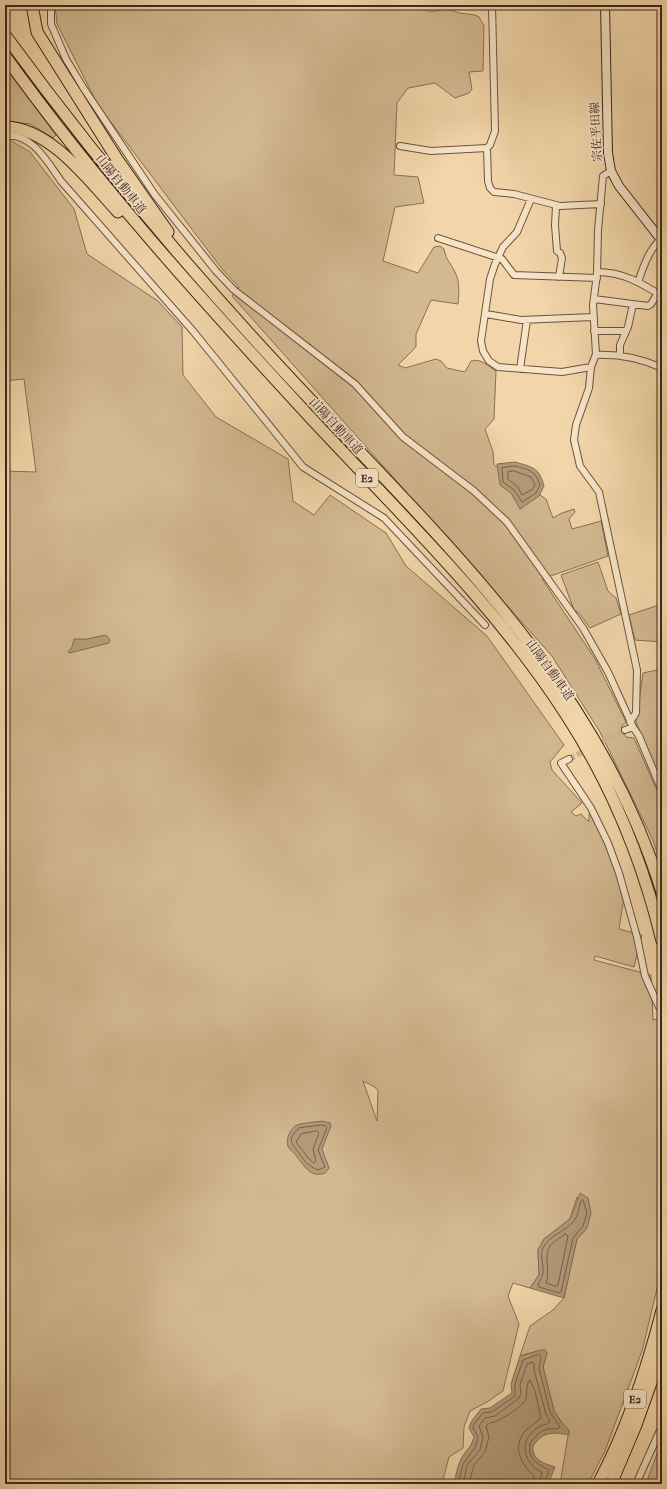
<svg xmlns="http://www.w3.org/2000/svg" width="667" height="1489" font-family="'IM FELL French Canon','Noto Serif JP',serif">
  <rect width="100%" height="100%" fill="#f2d6a9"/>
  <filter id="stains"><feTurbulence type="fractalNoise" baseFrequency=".005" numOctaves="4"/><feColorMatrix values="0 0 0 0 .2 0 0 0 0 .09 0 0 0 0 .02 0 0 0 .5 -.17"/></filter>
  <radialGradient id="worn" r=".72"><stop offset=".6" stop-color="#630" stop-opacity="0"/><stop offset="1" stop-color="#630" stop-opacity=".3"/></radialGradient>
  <path fill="#d3b891" stroke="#887056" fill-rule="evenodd" d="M 55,5 L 419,5 C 428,13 434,13 445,8 L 459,13 L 475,15 L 479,17 L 484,26 L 483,71 L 469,72 L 472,89 L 469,93 L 455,98 L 435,83 L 408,88 L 397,103 L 394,175 L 418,177 L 424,203 L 395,207 L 383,261 L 418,273 L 434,247 L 440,246 L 444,249 C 446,260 450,262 455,272 C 460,282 459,292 458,304 L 431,300 L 416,334 L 416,347 L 398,365 L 405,368 L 436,359 L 441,361 L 447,368 L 465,372 L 471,361 C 481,358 488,366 496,371 L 494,419 L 485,429 L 493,452 L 494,465 L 546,499 L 553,518 L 562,513 L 574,509 L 575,512 L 569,519 L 572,529 L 601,521 L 608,556 L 542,579 L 595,659 L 626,722 L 621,727 L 626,737 L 634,738 L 662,802 L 662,834 L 660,835 L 662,839 L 662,869 L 653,840 L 600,732 L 552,656 L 232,296 L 239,287 L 222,269 L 98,105 L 57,24 Z
    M 5,67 L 56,135 L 53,138 L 30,124 L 5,121 Z
    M 8,139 L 30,152 L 74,209 L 87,254 L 158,301 L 182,327 L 183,375 L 216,417 L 288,459 L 293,501 L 314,515 L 330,495 L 386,533 L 406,566 L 487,636 L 564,745 L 550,762 L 552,770 L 582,803 L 571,812 L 576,816 L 581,814 L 589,822 L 589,814 L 592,813 L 606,843 L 624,897 L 619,929 L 642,935 L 634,967 L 595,956 L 594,960 L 651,975 L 653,1020 L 662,1018 L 662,1268 L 642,1351 L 605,1451 L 588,1484 L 560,1484 L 569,1430 L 562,1423 L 554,1411 L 543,1367 L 547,1353 L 541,1350 L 520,1356 L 530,1326 L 553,1310 L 564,1298 L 577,1239 L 587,1228 L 577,1197 L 570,1219 L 544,1239 L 538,1250 L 539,1275 L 530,1288 L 513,1283 L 508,1296 L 519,1324 L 503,1391 L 487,1402 L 470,1411 L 464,1427 L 463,1448 L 449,1457 L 442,1484 L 5,1484 L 5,471 L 36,472 L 24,379 L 5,381 L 5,140 ZM 363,1081 L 375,1087 L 378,1091 L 377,1121 Z
    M 598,562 L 608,591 L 616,598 L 621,614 L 590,628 L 579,613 L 574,610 L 561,575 Z
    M 662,604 L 662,784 L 636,722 L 643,673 L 657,670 L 662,642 L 635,640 L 629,615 Z
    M 662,1440 L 662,1484 L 646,1484 Z"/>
  <path fill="#b49a79" stroke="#846c53" d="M 515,462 C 532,467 539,467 544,486 L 539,496 L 520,509 L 511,493 L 500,485 L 497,464 Z
    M 106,635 L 110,640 L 109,643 L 70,653 L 68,652 L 72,647 L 74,639 L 87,639 Z
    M 322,1121 L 330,1123 L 331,1126 L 322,1149 L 329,1168 L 325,1173 C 309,1179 303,1163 294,1153 C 292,1151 289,1149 288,1146 C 285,1140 291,1127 297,1125 C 302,1123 316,1122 322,1121 Z
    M 580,1193 L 588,1198 L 591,1213 L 587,1228 L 577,1239 L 564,1298 L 530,1288 L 539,1275 L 538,1250 L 540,1246 L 544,1239 L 570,1219 Z
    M 541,1350 L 545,1350 L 547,1353 L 543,1367 L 554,1411 L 562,1423 L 569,1430 L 569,1435 C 553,1432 543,1431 533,1446 C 532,1460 543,1463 555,1467 L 548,1484 L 454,1484 C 456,1476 457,1466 461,1459 C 466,1449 470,1450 474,1437 L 469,1428 L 471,1422 L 481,1409 L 490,1408 L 512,1393 L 511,1384 L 520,1356 Z"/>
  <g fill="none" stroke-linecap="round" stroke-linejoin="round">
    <path stroke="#78604a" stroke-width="1" d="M 515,466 C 528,469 536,471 540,485 L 536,493 L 522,502 L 514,490 L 503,482 L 502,468 Z
      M 514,471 L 531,477 L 535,485 L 533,489 L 522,495 L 518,487 L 508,479 L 508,472 Z
      M 322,1125 L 326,1126 L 327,1128 L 318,1150 L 325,1167 L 318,1170 C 308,1166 305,1162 299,1153 C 292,1143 286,1140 299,1128 Z
      M 317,1131 L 319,1133 L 313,1149 L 316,1161 L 314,1163 L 309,1159 L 296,1142 L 301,1134 Z
      M 583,1200 L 587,1213 L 583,1226 L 573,1238 L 561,1292 L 559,1293 L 539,1287 L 538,1284 C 549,1269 538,1261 543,1248 C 549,1235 565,1232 574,1221 C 578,1216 579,1207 581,1201 Z
      M 565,1234 L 568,1236 L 558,1285 L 555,1286 L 546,1283 C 551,1272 543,1255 550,1246 C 554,1241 560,1238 565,1234 Z
      M 458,1484 L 463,1464 L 475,1448 L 478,1437 L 473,1428 L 474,1424 L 483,1413 L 492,1412 L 515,1396 L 515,1384 L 523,1360 L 539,1354 L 541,1357 L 539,1368 L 550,1412 L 560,1427 L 558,1429 C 545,1427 536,1433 530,1444 C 527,1459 538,1464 549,1470 L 544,1484
      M 463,1484 L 467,1465 L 480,1450 L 483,1437 L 479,1426 L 485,1418 L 495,1416 L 519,1398 L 521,1393 L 520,1385 L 527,1364 L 532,1362 L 534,1363 L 534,1370 L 546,1414 L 550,1422 C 547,1425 541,1425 537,1428 C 517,1443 524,1462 542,1473 L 539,1484
      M 469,1484 L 474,1465 L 485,1452 L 489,1437 L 486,1426 C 489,1422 493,1423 497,1421 C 505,1417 517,1410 523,1403 C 530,1396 524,1386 530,1380 L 535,1391 L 541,1418 C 536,1423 531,1426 526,1430 C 511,1446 521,1464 534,1476 L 533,1484"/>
    <path stroke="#ceb38d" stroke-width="6" stroke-dasharray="6 3" stroke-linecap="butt" d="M 569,759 L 625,730"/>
    <g stroke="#6a533e" stroke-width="8">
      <path id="street" d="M 51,5 L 51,24 L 66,59 L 84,89 L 155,195 L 216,271 L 234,290 L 355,384 L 403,437 L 474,491 L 507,522 L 583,628 L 608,672 L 633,727 L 639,736 L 662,791
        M 5,136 C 32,132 48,163 61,181 L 193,331 L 303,467 L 384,518 L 485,625
        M 400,146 L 431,151 L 487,148 L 490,145 L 495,131 L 492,5
        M 487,148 L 488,181 L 490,188 L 494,192 L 514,194 L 560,206 L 601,204
        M 611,171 L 603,176 L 598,230 L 597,274 L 593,305 L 596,354 L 591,367 L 589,388 L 576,425 L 574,440 L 580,466 L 599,492 L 637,670 L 636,713 L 630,722
        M 531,199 L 517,232 L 503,247 L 495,264 L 490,279 L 481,341 L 483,351 L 489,361 L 498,367 L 562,372 L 591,367
        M 556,206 L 555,225 L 557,251 L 560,253 L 562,258 L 559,277
        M 438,238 L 502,259 L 514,275 L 597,278
        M 597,272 C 623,272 641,283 662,296
        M 638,282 C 643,268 649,249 661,239
        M 594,299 L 648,306 L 651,304 L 658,293
        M 486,314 L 521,320 L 593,317
        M 594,331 L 626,331
        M 596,355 C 620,354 640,358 662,368
        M 620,355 L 620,345 L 628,327 L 633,304
        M 520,369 L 527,320
        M 625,730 L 633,727
        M 569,759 L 561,763 L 591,808 L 608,843 L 619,873 L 637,937 L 645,976 L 659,1007 L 662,1007
        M 636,1484 L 662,1426"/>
    </g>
    <g stroke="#3c271b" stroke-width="10">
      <path id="secondary" d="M 605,5 L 608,153 L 611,171 L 619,186 L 662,241"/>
    </g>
    <g stroke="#3c271b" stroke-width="13">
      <path id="highway" d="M 32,5 L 37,32 L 117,159 L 168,232
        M 5,35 C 89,150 180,259 277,364 C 427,527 594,673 662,892
        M 5,56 C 96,183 202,300 308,415 C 398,512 495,604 567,716 C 611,784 643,862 662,941
        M 5,127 C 51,128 89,181 118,212
        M 598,1484 C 627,1429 647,1369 662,1310
        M 611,1484 L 636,1425 L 662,1352"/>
    </g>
    <use href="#street" stroke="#f7e4c7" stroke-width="6"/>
    <use href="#secondary" stroke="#f7e4c7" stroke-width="8"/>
    <use href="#highway" stroke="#f2d6a9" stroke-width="11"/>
  </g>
  <g text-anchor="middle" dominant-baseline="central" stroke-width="3.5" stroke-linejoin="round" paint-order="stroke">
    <g fill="#f7e4c7" stroke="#74604f" stroke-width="1">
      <rect x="356" y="469" width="22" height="18" rx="3"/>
      <rect x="624" y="1390" width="22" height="18" rx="3"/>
    </g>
    <g font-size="11" font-weight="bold" fill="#3c271b">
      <text x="367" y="478">E2</text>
      <text x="635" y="1399">E2</text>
    </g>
    <g font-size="12" fill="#3c271b" stroke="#f7e4c7">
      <text transform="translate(596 132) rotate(-93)">宗佐平田線</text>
      <text transform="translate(121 184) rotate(51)">山陽自動車道</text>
      <text transform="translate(336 426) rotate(47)">山陽自動車道</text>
      <text transform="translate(550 670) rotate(54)">山陽自動車道</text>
    </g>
  </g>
  <rect width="667" height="1489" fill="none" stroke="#f2d6a9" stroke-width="20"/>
  <rect x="6" y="6" width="655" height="1477" fill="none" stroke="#3c271b" stroke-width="2"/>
  <rect x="10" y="10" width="647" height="1469" fill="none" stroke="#3c271b"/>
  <rect width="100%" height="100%" filter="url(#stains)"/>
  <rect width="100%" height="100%" fill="url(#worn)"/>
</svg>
